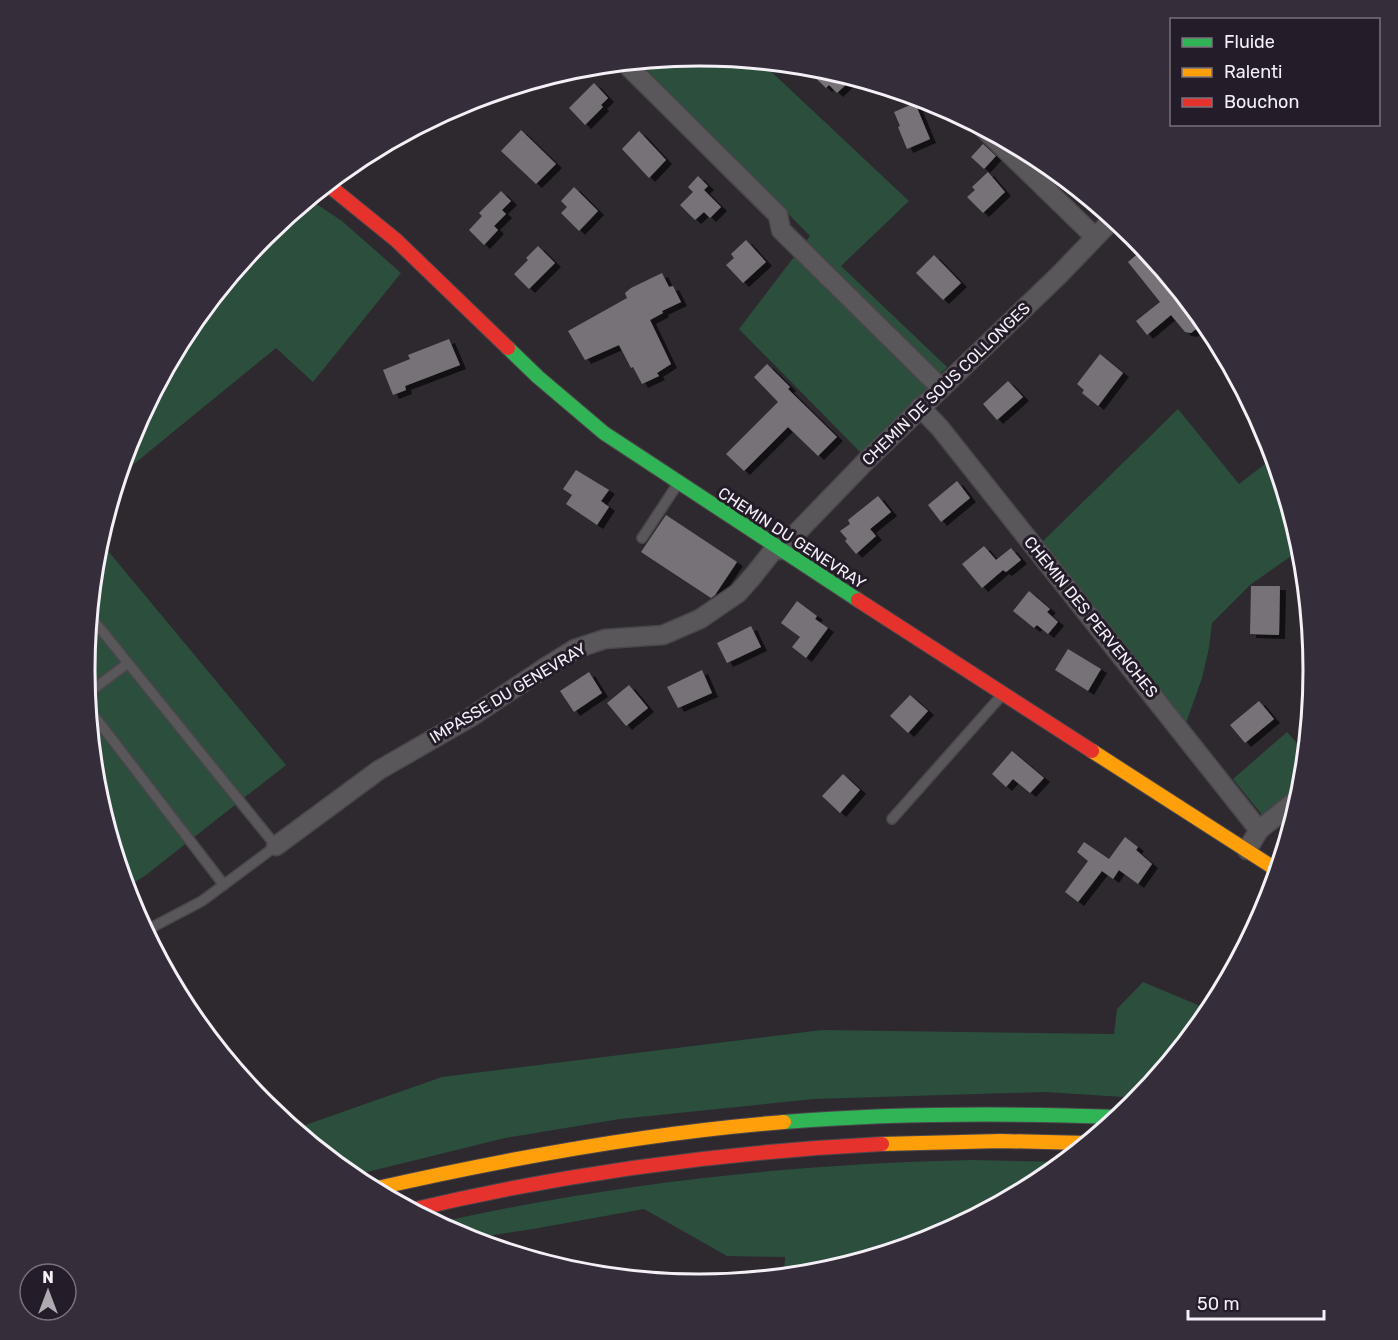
<svg xmlns="http://www.w3.org/2000/svg" width="1398" height="1340" font-family="Rubik,sans-serif">
  <defs>
    <filter id="shadow"><feDropShadow dx="6" dy="4" stdDeviation="0" flood-color="#0009"/></filter>
  </defs>
  <rect width="100%" height="100%" fill="#2d292f"/>
  <path fill="#2b4e3d" d="M 699,56 L 761,62 L 909,201 L 841,266 L 947,367 L 862,454 L 739,329 L 810,236 L 640,63 L 640,61 Z
    M 309,199 L 342,221 L 401,273 L 313,382 L 276,348 L 118,477 L 131,435 L 188,328 L 265,235 Z
    M 1178,409 L 1239,484 L 1274,457 L 1301,549 L 1250,585 L 1212,623 L 1209,648 L 1202,678 L 1186,723 L 1041,543 Z
    M 99,540 L 286,765 L 146,875 L 126,888 L 96,790 L 85,670 L 96,550 Z
    M 1287,732 L 1305,752 L 1302,782 L 1263,816 L 1233,779 Z
    M 1143,982 L 1210,1010 L 1139,1098 L 1045,1092 L 814,1099 L 620,1119 L 505,1138 L 351,1176 L 294,1129 L 442,1077 L 822,1030 L 1114,1034 L 1117,1009 Z
    M 973,1160 L 1064,1162 L 1040,1181 L 934,1238 L 819,1273 L 784,1276 L 785,1257 L 727,1256 L 644,1209 L 533,1229 L 467,1239 L 436,1223 C 615,1183 789,1164 973,1160 Z"/>
  <path fill="#777277" filter="url(#shadow)" d="M 803,66 L 819,67 L 853,78 L 837,93 L 829,85 L 826,88 Z
    M 594,83 L 608,98 L 601,105 L 603,107 L 585,125 L 569,108 Z
    M 915,103 L 930,139 L 907,149 L 898,127 L 900,126 L 894,112 Z
    M 521,130 L 556,164 L 536,184 L 501,151 Z
    M 639,131 L 666,160 L 649,178 L 622,149 Z
    M 983,144 L 996,156 L 984,169 L 971,157 Z
    M 988,172 L 1005,192 L 983,213 L 967,197 L 975,190 L 972,187 Z
    M 698,176 L 708,186 L 704,190 L 721,207 L 710,218 L 704,212 L 695,220 L 680,205 L 693,192 L 688,187 Z
    M 574,187 L 598,211 L 579,231 L 561,213 L 567,207 L 561,201 Z
    M 501,191 L 511,201 L 502,210 L 506,214 L 494,226 L 498,230 L 484,245 L 469,230 L 482,216 L 479,213 Z
    M 746,240 L 766,262 L 743,283 L 726,265 L 734,258 L 731,254 Z
    M 538,246 L 555,263 L 529,289 L 514,274 L 528,260 L 526,258 Z
    M 1141,251 L 1167,284 L 1173,284 L 1202,320 L 1200,326 L 1191,333 L 1185,332 L 1171,315 L 1147,335 L 1136,321 L 1160,302 L 1128,262 Z
    M 934,255 L 961,283 L 943,300 L 916,273 Z
    M 662,273 L 669,287 L 673,286 L 681,302 L 662,311 L 663,313 L 650,320 L 671,364 L 657,373 L 659,376 L 642,384 L 633,367 L 631,368 L 619,345 L 585,360 L 568,331 L 627,298 L 625,293 L 631,288 Z
    M 449,339 L 460,365 L 405,386 L 406,390 L 393,395 L 383,370 L 410,359 L 408,355 Z
    M 1100,354 L 1123,373 L 1098,406 L 1082,393 L 1084,390 L 1077,384 Z
    M 767,364 L 790,387 L 788,389 L 837,437 L 818,456 L 788,427 L 744,471 L 726,454 L 778,402 L 754,377 Z
    M 1008,381 L 1023,397 L 997,420 L 983,404 Z
    M 576,470 L 609,490 L 601,501 L 609,507 L 597,525 L 566,504 L 572,495 L 563,489 Z
    M 957,481 L 970,498 L 941,522 L 928,505 Z
    M 878,496 L 891,512 L 870,529 L 876,536 L 856,554 L 845,541 L 847,539 L 840,531 L 850,524 L 848,520 Z
    M 666,515 L 737,562 L 715,595 L 711,598 L 641,552 Z
    M 984,546 L 996,560 L 1011,548 L 1021,560 L 1006,572 L 1003,570 L 982,588 L 962,564 Z
    M 1251,586 L 1280,586 L 1279,635 L 1250,634 Z
    M 1029,591 L 1050,609 L 1047,612 L 1058,622 L 1048,634 L 1037,625 L 1034,628 L 1013,611 Z
    M 797,601 L 817,616 L 815,619 L 828,628 L 806,658 L 792,647 L 800,637 L 781,623 Z
    M 751,626 L 761,647 L 727,663 L 717,643 Z
    M 1068,649 L 1101,669 L 1088,691 L 1055,670 Z
    M 702,670 L 712,693 L 678,708 L 667,687 Z
    M 589,672 L 602,693 L 574,712 L 560,691 Z
    M 629,685 L 648,708 L 626,726 L 607,703 Z
    M 910,695 L 928,711 L 908,733 L 890,716 Z
    M 1259,701 L 1274,719 L 1245,743 L 1230,725 Z
    M 1012,751 L 1044,778 L 1030,793 L 1013,779 L 1006,787 L 992,774 Z
    M 843,774 L 860,790 L 840,813 L 822,796 Z
    M 1125,837 L 1138,847 L 1136,850 L 1152,864 L 1138,884 L 1119,870 L 1113,879 L 1102,871 L 1078,902 L 1065,892 L 1088,861 L 1077,852 L 1084,842 L 1109,859 Z"/>
  <g fill="none" stroke-linecap="round" stroke-linejoin="round">
    <g stroke="#4b464c" stroke-width="12">
      <path id="lane" d="M 642,538 L 677,485
        M 90,616 L 276,846 L 202,901 L 145,931
        M 87,694 L 128,663
        M 88,708 L 224,885
        M 892,819 L 1002,695"/>
    </g>
    <g stroke="#4b464c" stroke-width="21">
      <path id="street" d="M 631,62 L 630,68 L 778,215 L 781,230 L 941,388
        M 984,129 L 1095,237
        M 920,407 L 940,428 L 1259,830 L 1247,850
        M 780,550 L 866,461 L 1059,275 L 1113,219
        M 1259,830 L 1300,797
        M 276,846 L 379,770 L 471,717 L 546,667 L 575,649 L 605,639 L 663,635 L 700,619 L 738,593 L 753,576 L 776,547"/>
    </g>
    <g stroke="#4b464c" stroke-width="16">
      <path id="fast" d="M 508,348 L 538,377 L 604,433 L 858,600
        M 784,1122 C 896,1113 1006,1113 1118,1117"/>
    </g>
    <g stroke="#4b464c" stroke-width="16">
      <path id="slow" d="M 1092,751 L 1277,870
        M 882,1144 L 1001,1141 L 1086,1143
        M 373,1189 C 509,1158 645,1133 784,1122"/>
    </g>
    <g stroke="#4b464c" stroke-width="16">
      <path id="jam" d="M 327,184 L 396,240 L 508,348
        M 858,600 L 1092,751
        M 411,1210 C 566,1173 723,1152 882,1144"/>
    </g>
    <use href="#lane" stroke="#5a575b" stroke-width="9"/>
    <use href="#street" stroke="#5a575b" stroke-width="18"/>
    <use href="#fast" stroke="#30b455" stroke-width="14"/>
    <use href="#slow" stroke="#ff9f0a" stroke-width="14"/>
    <use href="#jam" stroke="#e5322d" stroke-width="14"/>
  </g>
  <g text-anchor="middle" dominant-baseline="central" stroke-width="6" stroke-linejoin="round" paint-order="stroke">
    <g font-size="16" fill="#f5f0f7" stroke="#241c28">
      <text transform="translate(946 384) rotate(-44)">CHEMIN DE SOUS COLLONGES</text>
      <text transform="translate(792 538) rotate(33)">CHEMIN DU GENEVRAY</text>
      <text transform="translate(1091 617) rotate(51)">CHEMIN DES PERVENCHES</text>
      <text transform="translate(508 693) rotate(-31)">IMPASSE DU GENEVRAY</text>
    </g>
  </g>
  <path d="M0 0H1398V1340H0ZM95 670a604 604 0 1 1 1208 0a604 604 0 1 1-1208 0Z" fill="#352d39" fill-rule="evenodd"/>
  <path fill="none" stroke="#f5f0f7" stroke-width="3" d="M95 670a604 604 0 1 1 1208 0a604 604 0 1 1-1208 0Z"/>
  <rect x="1170" y="18" width="210" height="108" fill="#241c28" stroke="#78717b" stroke-width="1.5"/>
  <rect x="1182" y="38" width="30" height="9" fill="#30b455" stroke="#78717b" stroke-width="1.5"/>
  <text x="1224" y="48" font-size="18" fill="#f5f0f7">Fluide</text>
  <rect x="1182" y="68" width="30" height="9" fill="#ff9f0a" stroke="#78717b" stroke-width="1.5"/>
  <text x="1224" y="78" font-size="18" fill="#f5f0f7">Ralenti</text>
  <rect x="1182" y="98" width="30" height="9" fill="#e5322d" stroke="#78717b" stroke-width="1.5"/>
  <text x="1224" y="108" font-size="18" fill="#f5f0f7">Bouchon</text>
  <g transform="translate(48 1292)"><circle r="28" fill="#241c28" stroke="#78717b" stroke-width="1.5"/>
  <path d="M0-4.5L10 22L0 15L-10 22Z" fill="#afaab1"/>
  <text y="-9" font-size="16" font-weight="bold" text-anchor="middle" fill="#f5f0f7">N</text>
  </g>
  <path d="M1188 1310v9h136v-9" fill="none" stroke="#f5f0f7" stroke-width="3"/>
  <text x="1197" y="1310" font-size="18" fill="#f5f0f7" stroke="#241c28" stroke-width="4.5" paint-order="stroke">50 m</text>
</svg>
